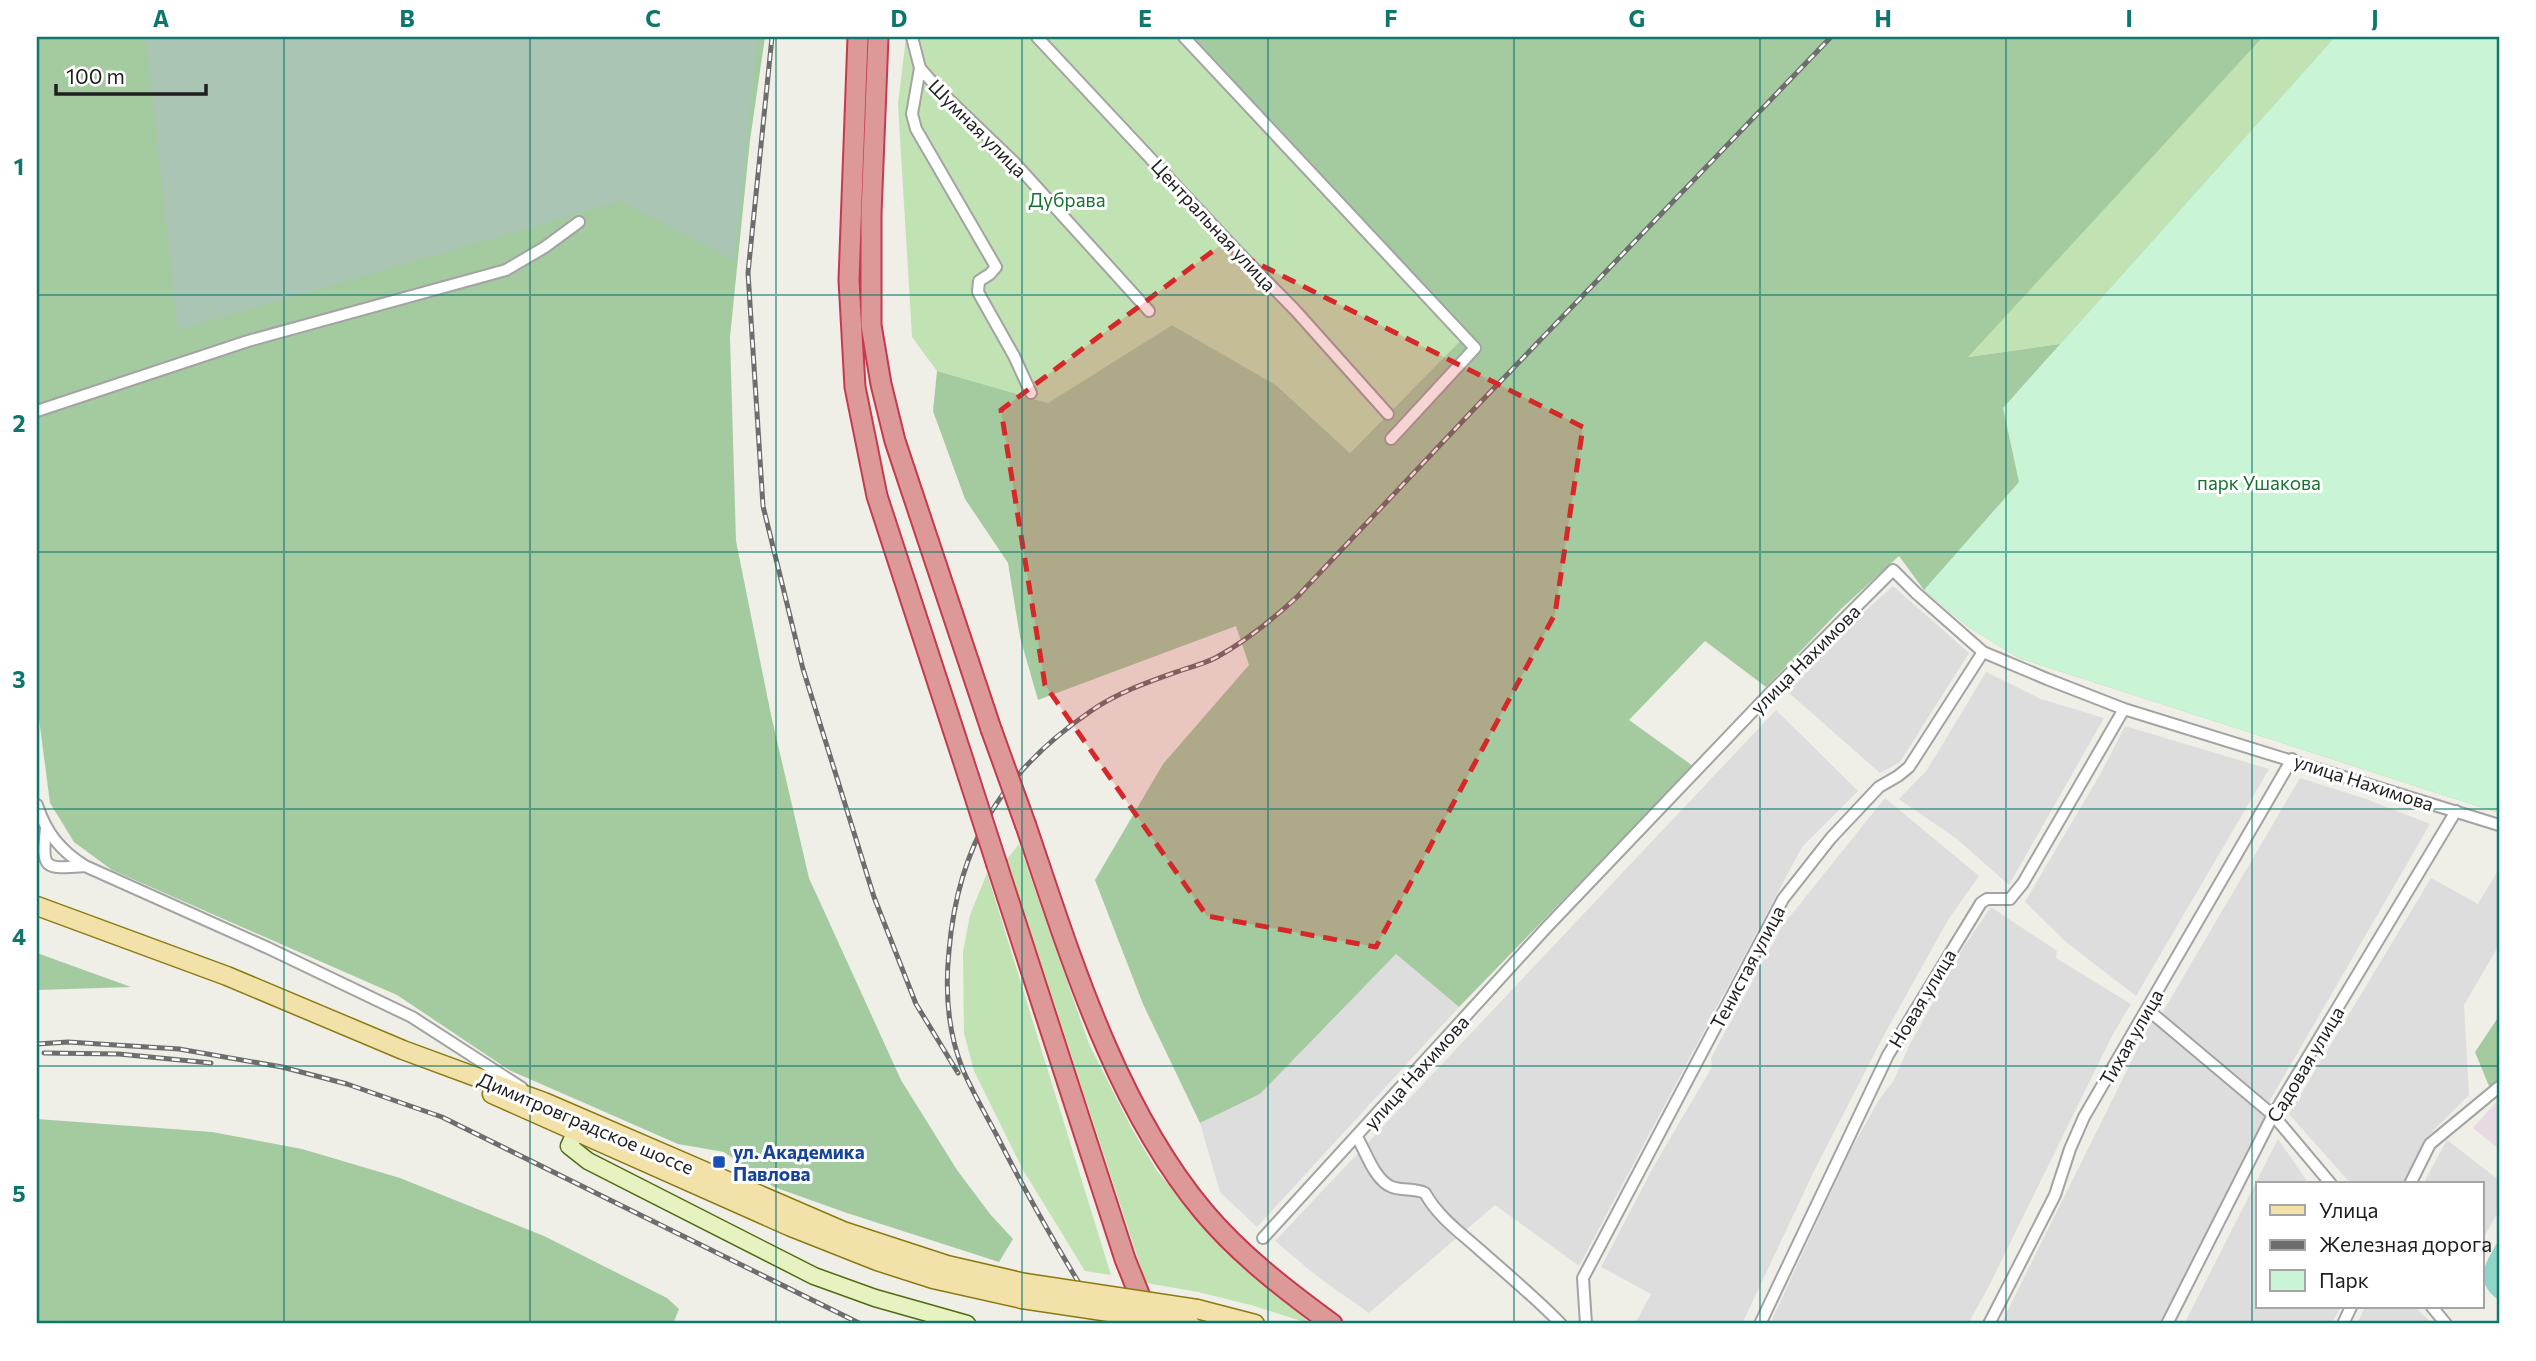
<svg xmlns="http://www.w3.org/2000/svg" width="2536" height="1361" font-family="Commissioner,sans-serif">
  <rect width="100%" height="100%" fill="#efeee7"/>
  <path fill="#ddd" d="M 1893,586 L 1969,653 L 1900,762 L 1880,773 L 1788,692 L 1853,622 Z
    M 1986,672 L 2041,699 L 2104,718 L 2009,885 L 1957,839 L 1899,799 L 1927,770 Z
    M 1776,710 L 1858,791 L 1802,847 L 1579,1266 L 1495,1205 L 1369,1313 L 1318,1277 L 1275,1241 Z
    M 2125,726 L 2269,769 L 2136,996 L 2066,942 L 2025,902 L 2102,771 Z
    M 2300,778 L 2366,799 L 2430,824 L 2269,1102 L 2161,1015 Z
    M 1885,798 L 1979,876 L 1948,920 L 1884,1035 L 1814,1171 L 1742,1324 L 1635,1324 L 1651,1294 L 1601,1267 L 1655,1164 L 1712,1067 L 1711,1058 L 1783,925 Z
    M 2499,869 L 2499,945 L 2464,1005 L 2469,1095 L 2428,1136 L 2403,1184 L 2351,1184 L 2289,1114 L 2431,878 L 2478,904 Z
    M 1991,907 L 2057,951 L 2056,958 L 2131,1004 L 2113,1034 L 1989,1286 L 1968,1324 L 1770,1324 L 1849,1153 L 1880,1098 L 1893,1082 L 1909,1046 L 1963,948 Z
    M 1396,954 L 1459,1007 L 1257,1227 L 1220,1192 L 1200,1123 L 1260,1094 Z
    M 2152,1020 L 2210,1067 L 2267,1119 L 2159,1324 L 2001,1324 Z
    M 2278,1139 L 2309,1184 L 2258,1184 L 2258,1307 L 2341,1307 L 2331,1324 L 2184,1324 Z
    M 2447,1140 L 2499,1180 L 2499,1211 L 2482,1240 L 2482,1184 L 2423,1184 Z
    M 2365,1307 L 2415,1307 L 2433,1324 L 2357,1324 Z"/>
  <path fill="#e7dae2" d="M 2499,1099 L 2499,1149 L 2473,1128 Z"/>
  <path fill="#c1e3b3" d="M 906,37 L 1175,37 L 1460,341 L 1350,453 L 1276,385 L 1172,325 L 1048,403 L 937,371 L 912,337 L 898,104 Z
    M 2263,37 L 2335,37 L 2060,344 L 1967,357 Z
    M 1019,844 L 1089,1044 L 1132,1129 L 1157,1171 L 1220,1246 L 1311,1324 L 1251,1305 L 1198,1292 L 1146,1283 L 1007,859 Z
    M 987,873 L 1111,1275 L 1085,1271 L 1023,1170 L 974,1071 L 964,1033 L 963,952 L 970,915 Z"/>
  <path fill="#a4caa0" d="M 37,37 L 765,37 L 750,140 L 730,337 L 736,541 L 771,715 L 809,878 L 901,1080 L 957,1170 L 990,1214 L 1013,1239 L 999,1262 L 847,1213 L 774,1187 L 724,1152 L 678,1144 L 509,1070 L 397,995 L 112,870 L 74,842 L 50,803 L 37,703 Z
    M 1175,37 L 2263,37 L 1968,357 L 2060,344 L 2335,37 L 2499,37 L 2499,813 L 2019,658 L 1967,626 L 1924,590 L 1899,556 L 1841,609 L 1766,687 L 1705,641 L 1629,720 L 1693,766 L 1459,1007 L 1396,954 L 1260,1094 L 1200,1123 L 1143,1004 L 1095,880 L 1163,764 L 1249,665 L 1236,626 L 1038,700 L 1020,637 L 1008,563 L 965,499 L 933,411 L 937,371 L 1048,403 L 1172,325 L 1276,385 L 1350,453 L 1460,341 Z
    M 37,953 L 131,987 L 37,990 Z
    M 2499,1016 L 2499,1081 L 2491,1091 L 2475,1052 Z
    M 37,1119 L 212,1132 L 302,1149 L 400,1178 L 544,1236 L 667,1298 L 679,1309 L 673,1324 L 37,1324 Z"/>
  <path fill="#abc5b4" d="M 146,37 L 758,37 L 734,260 L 621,201 L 178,330 Z"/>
  <path fill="#c9f4d5" d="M 2335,37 L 2499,37 L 2499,813 L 2019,658 L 1967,626 L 1924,590 L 2019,482 L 2003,408 Z"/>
  <path fill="#8ed5c8" d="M 2499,1240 L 2499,1300 C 2472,1281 2486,1262 2499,1240 Z"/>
  <path fill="#fff" d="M 977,762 L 1006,853 L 989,878 L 960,787 Z"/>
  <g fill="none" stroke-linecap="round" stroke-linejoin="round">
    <g stroke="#a3a3a3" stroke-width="14">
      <path id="street" d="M 912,37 L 920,68 L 912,114 L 916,129 L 996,267 L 990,274 L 979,281 L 978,292 L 1014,356 L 1031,393
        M 1037,37 L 1238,252 L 1295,310 L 1388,414
        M 1184,37 L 1475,348 L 1391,439
        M 920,68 L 940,91 L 1014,162 L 1149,311
        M 37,411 L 248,341 L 506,270 L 545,247 L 579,222
        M 37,805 C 46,833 61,851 85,866 L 268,948 L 412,1017 L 522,1088
        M 46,829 C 41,870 45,869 84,866
        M 2147,1009 L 2273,1115 L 2331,1184
        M 1357,1137 C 1366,1152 1375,1181 1392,1187 C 1403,1191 1414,1188 1425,1193 C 1438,1217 1461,1233 1481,1251 C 1508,1275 1536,1298 1561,1324
        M 2410,1184 L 2430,1144 L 2499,1087
        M 1263,1238 L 1546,928 L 1771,692 L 1893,570 L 1916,593 L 1983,652 L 2047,679 L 2124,709 L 2499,825
        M 2432,1307 L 2446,1324
        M 1586,1324 L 1583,1278 L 1783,899 L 1831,838 L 1879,787 L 1898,776 L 1909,767 L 1983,652
        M 1760,1324 L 1888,1055 L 1981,903 L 1987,899 L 2010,899 L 2023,883 L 2124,709
        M 1989,1324 L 2055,1195 L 2070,1149 L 2084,1117 L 2292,759
        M 2167,1324 L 2273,1115 L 2456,811
        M 2343,1324 L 2351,1307"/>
    </g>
    <g stroke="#4f6b11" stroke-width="19">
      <path id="secondary" d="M 581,1120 L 569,1146 L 588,1161 L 814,1276 L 875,1298 L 967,1324"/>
    </g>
    <g stroke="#8a7a11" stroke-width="21">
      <path id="primary" d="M 37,906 L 227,976 L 403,1050 L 544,1102 L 843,1231 L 947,1265 L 1025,1283
        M 492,1094 L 791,1227 L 877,1261 L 933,1279 L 1022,1299
        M 1197,1309 L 1255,1324"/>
    </g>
    <g stroke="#c73a4d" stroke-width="23">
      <path id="highway" d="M 858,37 L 849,280 L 855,387 L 877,496 L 968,775
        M 878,37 L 871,214 L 871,325 L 881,384 L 895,441 L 991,729
        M 1026,826 C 1070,955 1115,1106 1204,1212 C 1240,1255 1287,1291 1332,1324
        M 997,865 L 1125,1259 L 1147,1314"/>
    </g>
    <use href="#street" stroke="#fff" stroke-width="10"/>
    <use href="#secondary" stroke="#e6f3c1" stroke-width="16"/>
    <use href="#primary" stroke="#f2e1a9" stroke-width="18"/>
    <use href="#highway" stroke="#dd9998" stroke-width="19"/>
    <g stroke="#6d6d6d" stroke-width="5">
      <path id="rail" d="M 772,37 L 748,273 L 763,506 L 803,669 L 874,897 L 916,1004 L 958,1073
        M 37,1044 L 68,1042 L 179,1049 L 282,1067 L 347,1084 L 442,1117 L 861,1324
        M 44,1053 L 119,1054 L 211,1063
        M 1104,1324 C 1066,1263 1030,1201 997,1136 C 986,1115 973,1093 963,1070 C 948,1033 945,990 949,951 C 958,844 1003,771 1091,711 C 1118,692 1151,681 1182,670 C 1194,666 1206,663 1217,657 C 1246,641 1273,619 1297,597 L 1475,408 L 1831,37"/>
    </g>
    <use href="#rail" stroke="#fff" stroke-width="2.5" stroke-dasharray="8" stroke-linecap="butt"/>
    <g stroke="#8a7a11" stroke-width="21" stroke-linecap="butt">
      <path id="primary-bridge" d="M 1025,1283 L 1197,1309
        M 1022,1299 L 1190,1324"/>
    </g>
    <g stroke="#c73a4d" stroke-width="23" stroke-linecap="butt">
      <path id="highway-bridge" d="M 991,729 L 1026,826
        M 968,775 L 997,865"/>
    </g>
    <use href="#primary-bridge" stroke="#f2e1a9" stroke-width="18"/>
    <use href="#highway-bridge" stroke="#dd9998" stroke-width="19"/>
  </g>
  <path fill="#d62828" fill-opacity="0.2" stroke="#d62828" stroke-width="5" stroke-dasharray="14 9" stroke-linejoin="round" d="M 1221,245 L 1583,427 L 1555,614 L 1376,947 L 1207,916 L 1045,685 L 1001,410 Z"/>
  <path fill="none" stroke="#0f766e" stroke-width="2" stroke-opacity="0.55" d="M 284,37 L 284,1324M 530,37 L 530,1324M 776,37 L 776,1324M 1022,37 L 1022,1324M 1268,37 L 1268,1324M 1514,37 L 1514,1324M 1760,37 L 1760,1324M 2006,37 L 2006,1324M 2252,37 L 2252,1324M 37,295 L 2499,295M 37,552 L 2499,552M 37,809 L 2499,809M 37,1066 L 2499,1066"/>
  <rect fill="#1a4fb4" stroke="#fff" stroke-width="2.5" x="712" y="1155" width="14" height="14" rx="3.5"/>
  <g text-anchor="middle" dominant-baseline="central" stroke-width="6" stroke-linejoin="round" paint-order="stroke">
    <g font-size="19" fill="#1f1f1f" stroke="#fff">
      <text transform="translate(978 128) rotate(45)">Шумная улица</text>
      <text transform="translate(1214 225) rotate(47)">Центральная улица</text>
      <text transform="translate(1805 659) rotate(-45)">улица Нахимова</text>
      <text transform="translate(2364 782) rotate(18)">улица Нахимова</text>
      <text transform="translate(1747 967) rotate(-62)">Тенистая улица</text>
      <text transform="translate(1922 998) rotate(-59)">Новая улица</text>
      <text transform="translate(2131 1037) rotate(-60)">Тихая улица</text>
      <text transform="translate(2305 1064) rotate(-59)">Садовая улица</text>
      <text transform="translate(1416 1072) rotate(-48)">улица Нахимова</text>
      <text transform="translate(586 1123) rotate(23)">Димитровградское шоссе</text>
    </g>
    <g font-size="19" fill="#187332" stroke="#fff">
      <text x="1067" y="199">Дубрава</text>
      <text x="2259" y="482">парк Ушакова</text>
    </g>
    <g font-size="19" font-weight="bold" fill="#164399" stroke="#fff" text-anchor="start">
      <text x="733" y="1151">ул. Академика<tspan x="733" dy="22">Павлова</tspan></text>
    </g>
  </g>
  <rect width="2536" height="1361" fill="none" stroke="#ffffff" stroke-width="77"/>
  <rect x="2256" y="1182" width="228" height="126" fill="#ffffff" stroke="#a5a5a5" stroke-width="2"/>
  <rect x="2270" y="1205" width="35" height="10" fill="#f2e1a9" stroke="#a5a5a5" stroke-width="2"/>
  <text x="2319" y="1218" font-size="21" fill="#1f1f1f">Улица</text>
  <rect x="2270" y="1240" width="35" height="10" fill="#6d6d6d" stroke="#a5a5a5" stroke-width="2"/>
  <text x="2319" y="1252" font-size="21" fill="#1f1f1f">Железная дорога</text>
  <rect x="2270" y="1270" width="35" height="21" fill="#c9f4d5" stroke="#a5a5a5" stroke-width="2"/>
  <text x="2319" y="1288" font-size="21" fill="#1f1f1f">Парк</text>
  <path d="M56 84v10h150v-10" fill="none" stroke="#1f1f1f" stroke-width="3.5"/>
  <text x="66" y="84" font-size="21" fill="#1f1f1f" stroke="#ffffff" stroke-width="5" paint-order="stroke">100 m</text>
  <rect x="38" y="38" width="2460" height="1284" fill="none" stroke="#0f766e" stroke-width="2.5"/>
  <g font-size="23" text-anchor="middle" font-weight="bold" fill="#0f766e">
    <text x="161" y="27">A</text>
    <text x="407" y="27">B</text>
    <text x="653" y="27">C</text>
    <text x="899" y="27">D</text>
    <text x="1145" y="27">E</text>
    <text x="1391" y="27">F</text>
    <text x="1637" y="27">G</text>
    <text x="1883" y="27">H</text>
    <text x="2129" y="27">I</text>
    <text x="2375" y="27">J</text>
    <text x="19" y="175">1</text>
    <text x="19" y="432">2</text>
    <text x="19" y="688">3</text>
    <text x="19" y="945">4</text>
    <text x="19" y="1202">5</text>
  </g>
</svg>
